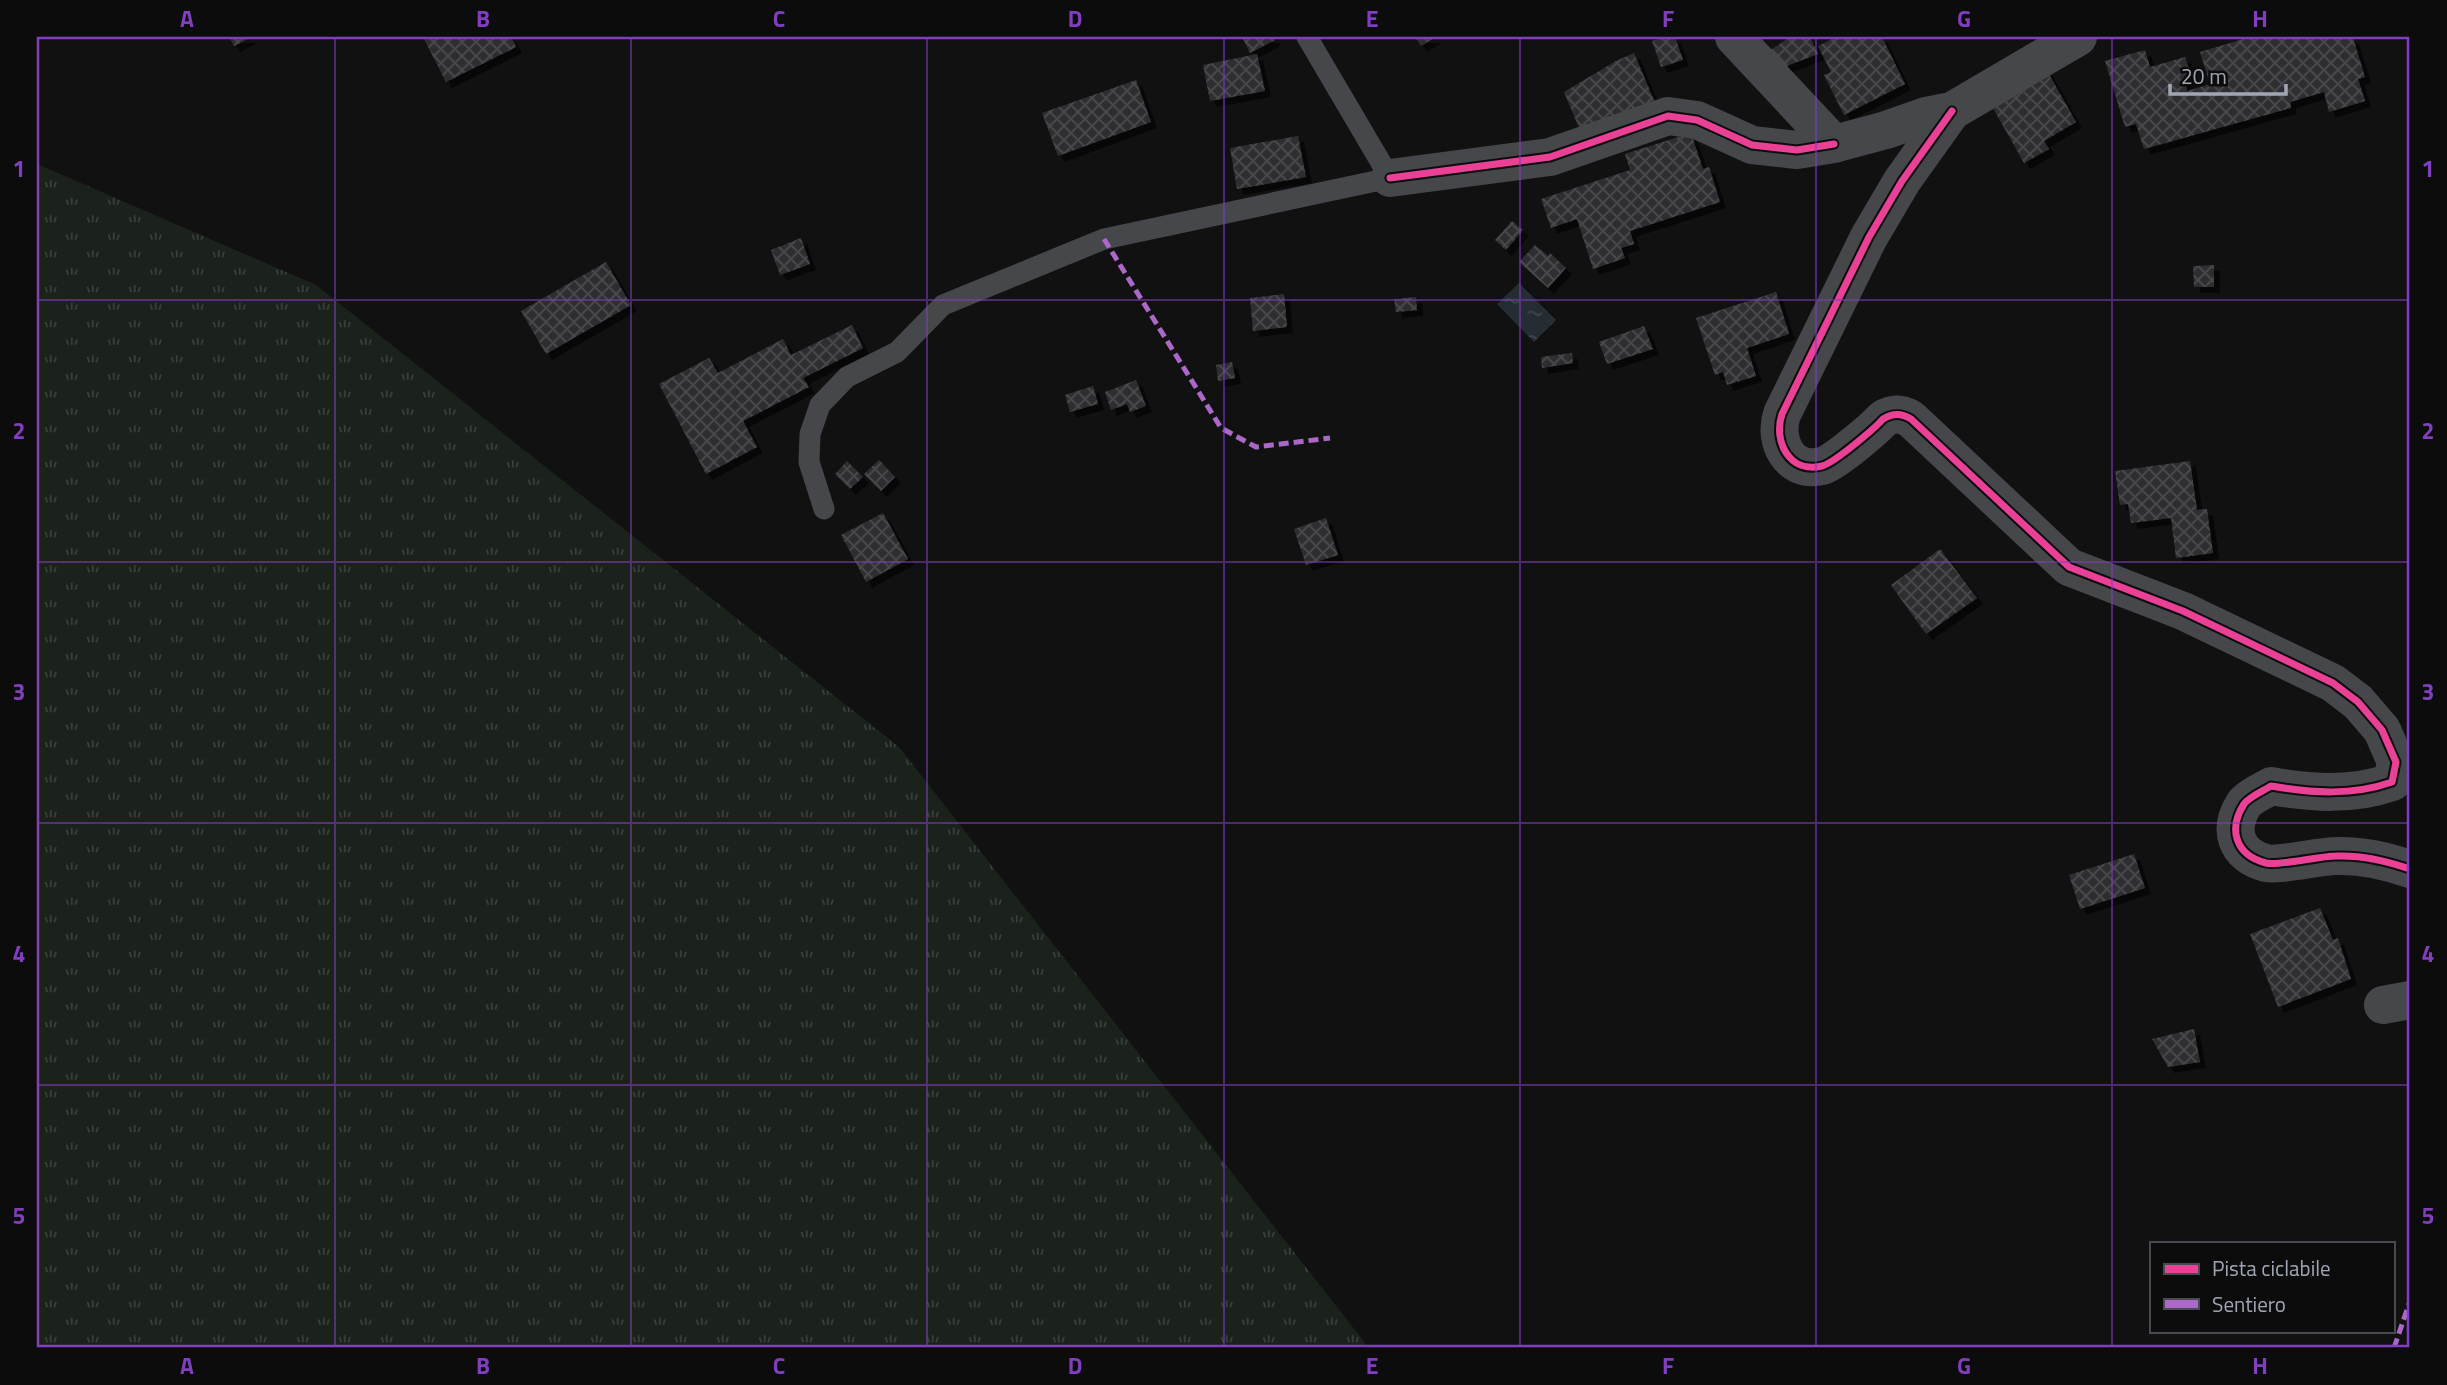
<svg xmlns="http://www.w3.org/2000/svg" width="2447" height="1385" font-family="'Titillium Web',sans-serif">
  <defs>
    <pattern id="grass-tufts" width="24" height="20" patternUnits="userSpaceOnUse" patternTransform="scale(1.75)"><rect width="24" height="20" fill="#1b221c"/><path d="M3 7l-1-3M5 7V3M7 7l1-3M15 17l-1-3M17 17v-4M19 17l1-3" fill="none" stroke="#393f3b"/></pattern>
    <pattern id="water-ripples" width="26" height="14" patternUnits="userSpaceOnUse" patternTransform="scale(1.75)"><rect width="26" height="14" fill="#242c34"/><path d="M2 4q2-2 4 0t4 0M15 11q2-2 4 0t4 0" fill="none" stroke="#40484f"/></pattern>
    <pattern id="building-cross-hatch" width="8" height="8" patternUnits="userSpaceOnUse" patternTransform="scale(1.75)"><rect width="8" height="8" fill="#2f2f31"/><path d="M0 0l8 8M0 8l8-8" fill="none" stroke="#4a4a4d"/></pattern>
    <filter id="shadow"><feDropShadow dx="6" dy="6" stdDeviation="0" flood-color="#0009"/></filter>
  </defs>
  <rect width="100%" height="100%" fill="#111112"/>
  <path fill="url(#grass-tufts)" d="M 37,164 L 316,285 L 899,747 L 1369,1348 L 37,1348 Z"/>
  <path fill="url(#water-ripples)" d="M 1519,283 L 1556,320 L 1534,342 L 1497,304 Z"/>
  <path fill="url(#building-cross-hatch)" filter="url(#shadow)" d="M 229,37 L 252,37 L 234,46 Z
    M 423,37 L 511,37 L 516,47 L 446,82 Z
    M 1242,37 L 1273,37 L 1275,40 L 1250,53 Z
    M 1415,37 L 1436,37 L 1421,46 Z
    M 1665,37 L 1675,37 L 1683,60 L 1661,67 L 1652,41 Z
    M 1790,37 L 1810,37 L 1818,54 L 1784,67 L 1769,51 Z
    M 1836,37 L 1882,37 L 1905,84 L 1844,115 L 1824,75 L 1831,72 L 1818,46 Z
    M 2250,37 L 2353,38 L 2365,77 L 2358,79 L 2365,101 L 2329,112 L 2324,92 L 2290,102 L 2291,108 L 2144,149 L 2136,124 L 2125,127 L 2105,61 L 2145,50 L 2150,67 L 2185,57 L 2191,75 L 2184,77 L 2187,91 L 2210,84 L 2200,52 Z
    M 1634,53 L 1656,105 L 1582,135 L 1564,92 L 1616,61 Z
    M 1257,54 L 1265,91 L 1210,101 L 1203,65 Z
    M 2046,69 L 2076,122 L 2044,141 L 2049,149 L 2024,163 L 1989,101 Z
    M 1136,80 L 1151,122 L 1058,156 L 1042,113 Z
    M 1691,133 L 1703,169 L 1709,167 L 1720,202 L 1630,231 L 1634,244 L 1621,248 L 1625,258 L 1593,269 L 1577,219 L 1551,228 L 1541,199 L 1630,170 L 1625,154 Z
    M 1298,136 L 1306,177 L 1237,189 L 1230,148 Z
    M 1512,221 L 1523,230 L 1506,250 L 1495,240 Z
    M 801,238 L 810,264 L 780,275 L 771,250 Z
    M 1535,245 L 1548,256 L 1550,253 L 1566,268 L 1548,288 L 1519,262 Z
    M 606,262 L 631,305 L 546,354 L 521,311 Z
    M 2214,265 L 2214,287 L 2194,287 L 2193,266 Z
    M 1776,292 L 1789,334 L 1747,348 L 1756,376 L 1727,385 L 1723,372 L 1715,375 L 1696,318 Z
    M 1284,294 L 1287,327 L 1253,331 L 1250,298 Z
    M 1416,297 L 1417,310 L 1396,312 L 1394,299 Z
    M 852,325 L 863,348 L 803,378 L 809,387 L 743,421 L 757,447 L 706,474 L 659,384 L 709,358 L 718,373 L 783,339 L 791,355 Z
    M 1644,326 L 1653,349 L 1607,364 L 1599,342 Z
    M 1572,353 L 1573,363 L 1542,368 L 1541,357 Z
    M 1232,362 L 1235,378 L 1218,381 L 1216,365 Z
    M 1136,380 L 1146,406 L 1130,412 L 1127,404 L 1111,410 L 1105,392 Z
    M 1093,386 L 1098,404 L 1070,412 L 1065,395 Z
    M 879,460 L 895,477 L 881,491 L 864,474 Z
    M 847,461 L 863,477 L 850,489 L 835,474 Z
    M 2190,461 L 2197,510 L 2207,509 L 2213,553 L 2176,558 L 2171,518 L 2131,523 L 2128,504 L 2120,505 L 2115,471 Z
    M 883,513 L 908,559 L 866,582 L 841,535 Z
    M 1326,518 L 1338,555 L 1306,565 L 1294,529 Z
    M 1940,549 L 1977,598 L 1926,634 L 1891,585 Z
    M 2134,854 L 2145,888 L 2080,909 L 2069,875 Z
    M 2320,908 L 2333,940 L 2338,938 L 2351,979 L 2278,1007 L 2250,934 Z
    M 2194,1029 L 2200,1062 L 2168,1067 L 2152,1039 Z"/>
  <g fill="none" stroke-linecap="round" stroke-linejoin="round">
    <path stroke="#45474b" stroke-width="21" d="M 824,509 L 809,462 L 810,434 L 820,405 L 847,377 L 897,352 L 943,305 L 1104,239 L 1390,178 L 1307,37"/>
    <path stroke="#45474b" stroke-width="38" d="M 1734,37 L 1834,144 L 1886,130 L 1926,116 L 1952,111 L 2078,37
      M 1952,111 L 1902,181 L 1869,237 L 1782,414 C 1773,441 1789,474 1822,466 C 1834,463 1874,429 1883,419 C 1893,413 1901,413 1911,419 L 2069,567 L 2183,611 L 2333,683 L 2358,702 L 2382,730 L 2396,762 L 2392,782 C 2352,796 2312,793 2271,786 C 2263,791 2249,797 2244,804 C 2228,829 2235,855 2266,863 C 2279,866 2320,856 2336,856 C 2361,855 2387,861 2410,869
      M 1390,178 L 1550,157 L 1668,116 L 1697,120 L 1752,145 L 1797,150 L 1834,144
      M 2383,1005 L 2410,1000"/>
    <path stroke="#ac68c9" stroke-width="5" stroke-dasharray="10 5" stroke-linecap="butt" d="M 1104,239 L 1221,428 L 1256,447 L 1330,438
      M 2394,1348 L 2410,1301"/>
    <g stroke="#0c0c0d" stroke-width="11">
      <path id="cycleway" d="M 1952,111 L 1902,181 L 1869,237 L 1782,414 C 1773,441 1789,474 1822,466 C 1834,463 1874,429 1883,419 C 1893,413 1901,413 1911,419 L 2069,567 L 2183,611 L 2333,683 L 2358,702 L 2382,730 L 2396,762 L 2392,782 C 2352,796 2312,793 2271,786 C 2263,791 2249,797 2244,804 C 2228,829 2235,855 2266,863 C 2279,866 2320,856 2336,856 C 2361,855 2387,861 2410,869
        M 1390,178 L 1550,157 L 1668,116 L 1697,120 L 1752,145 L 1797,150 L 1834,144"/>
    </g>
    <use href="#cycleway" stroke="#ea4096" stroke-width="7"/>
  </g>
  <path fill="none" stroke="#813ebe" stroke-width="2" stroke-opacity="0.55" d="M 335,37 L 335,1348M 631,37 L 631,1348M 927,37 L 927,1348M 1224,37 L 1224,1348M 1520,37 L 1520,1348M 1816,37 L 1816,1348M 2112,37 L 2112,1348M 37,300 L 2410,300M 37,562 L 2410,562M 37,823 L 2410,823M 37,1085 L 2410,1085"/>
  <rect width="2447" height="1385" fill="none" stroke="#0c0c0d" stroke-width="77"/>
  <rect x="2150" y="1242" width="245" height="91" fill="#0c0c0d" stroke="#474a50" stroke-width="2"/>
  <rect x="2164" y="1264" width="35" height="10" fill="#ea4096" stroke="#474a50" stroke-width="2"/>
  <text x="2212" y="1276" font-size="21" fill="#a0a6b5">Pista ciclabile</text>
  <rect x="2164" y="1299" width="35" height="10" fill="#ac68c9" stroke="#474a50" stroke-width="2"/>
  <text x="2212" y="1312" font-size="21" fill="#a0a6b5">Sentiero</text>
  <path d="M2170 84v10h116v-10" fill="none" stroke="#a0a6b5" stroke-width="3.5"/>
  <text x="2181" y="84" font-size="21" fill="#a0a6b5" stroke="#0c0c0d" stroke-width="5" paint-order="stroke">20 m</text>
  <rect x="38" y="38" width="2370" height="1308" fill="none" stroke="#813ebe" stroke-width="2.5"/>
  <g font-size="23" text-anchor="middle" font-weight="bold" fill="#813ebe">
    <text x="187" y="27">A</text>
    <text x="483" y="27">B</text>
    <text x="779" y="27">C</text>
    <text x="1075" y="27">D</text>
    <text x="1372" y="27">E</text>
    <text x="1668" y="27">F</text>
    <text x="1964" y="27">G</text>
    <text x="2260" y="27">H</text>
    <text x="19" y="177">1</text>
    <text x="2428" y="177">1</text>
    <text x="19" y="439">2</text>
    <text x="2428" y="439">2</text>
    <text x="19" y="700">3</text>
    <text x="2428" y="700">3</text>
    <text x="19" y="962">4</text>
    <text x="2428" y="962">4</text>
    <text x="19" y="1224">5</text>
    <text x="2428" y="1224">5</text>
    <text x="187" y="1374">A</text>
    <text x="483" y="1374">B</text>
    <text x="779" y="1374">C</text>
    <text x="1075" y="1374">D</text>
    <text x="1372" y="1374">E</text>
    <text x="1668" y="1374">F</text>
    <text x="1964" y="1374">G</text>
    <text x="2260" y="1374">H</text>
  </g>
</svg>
